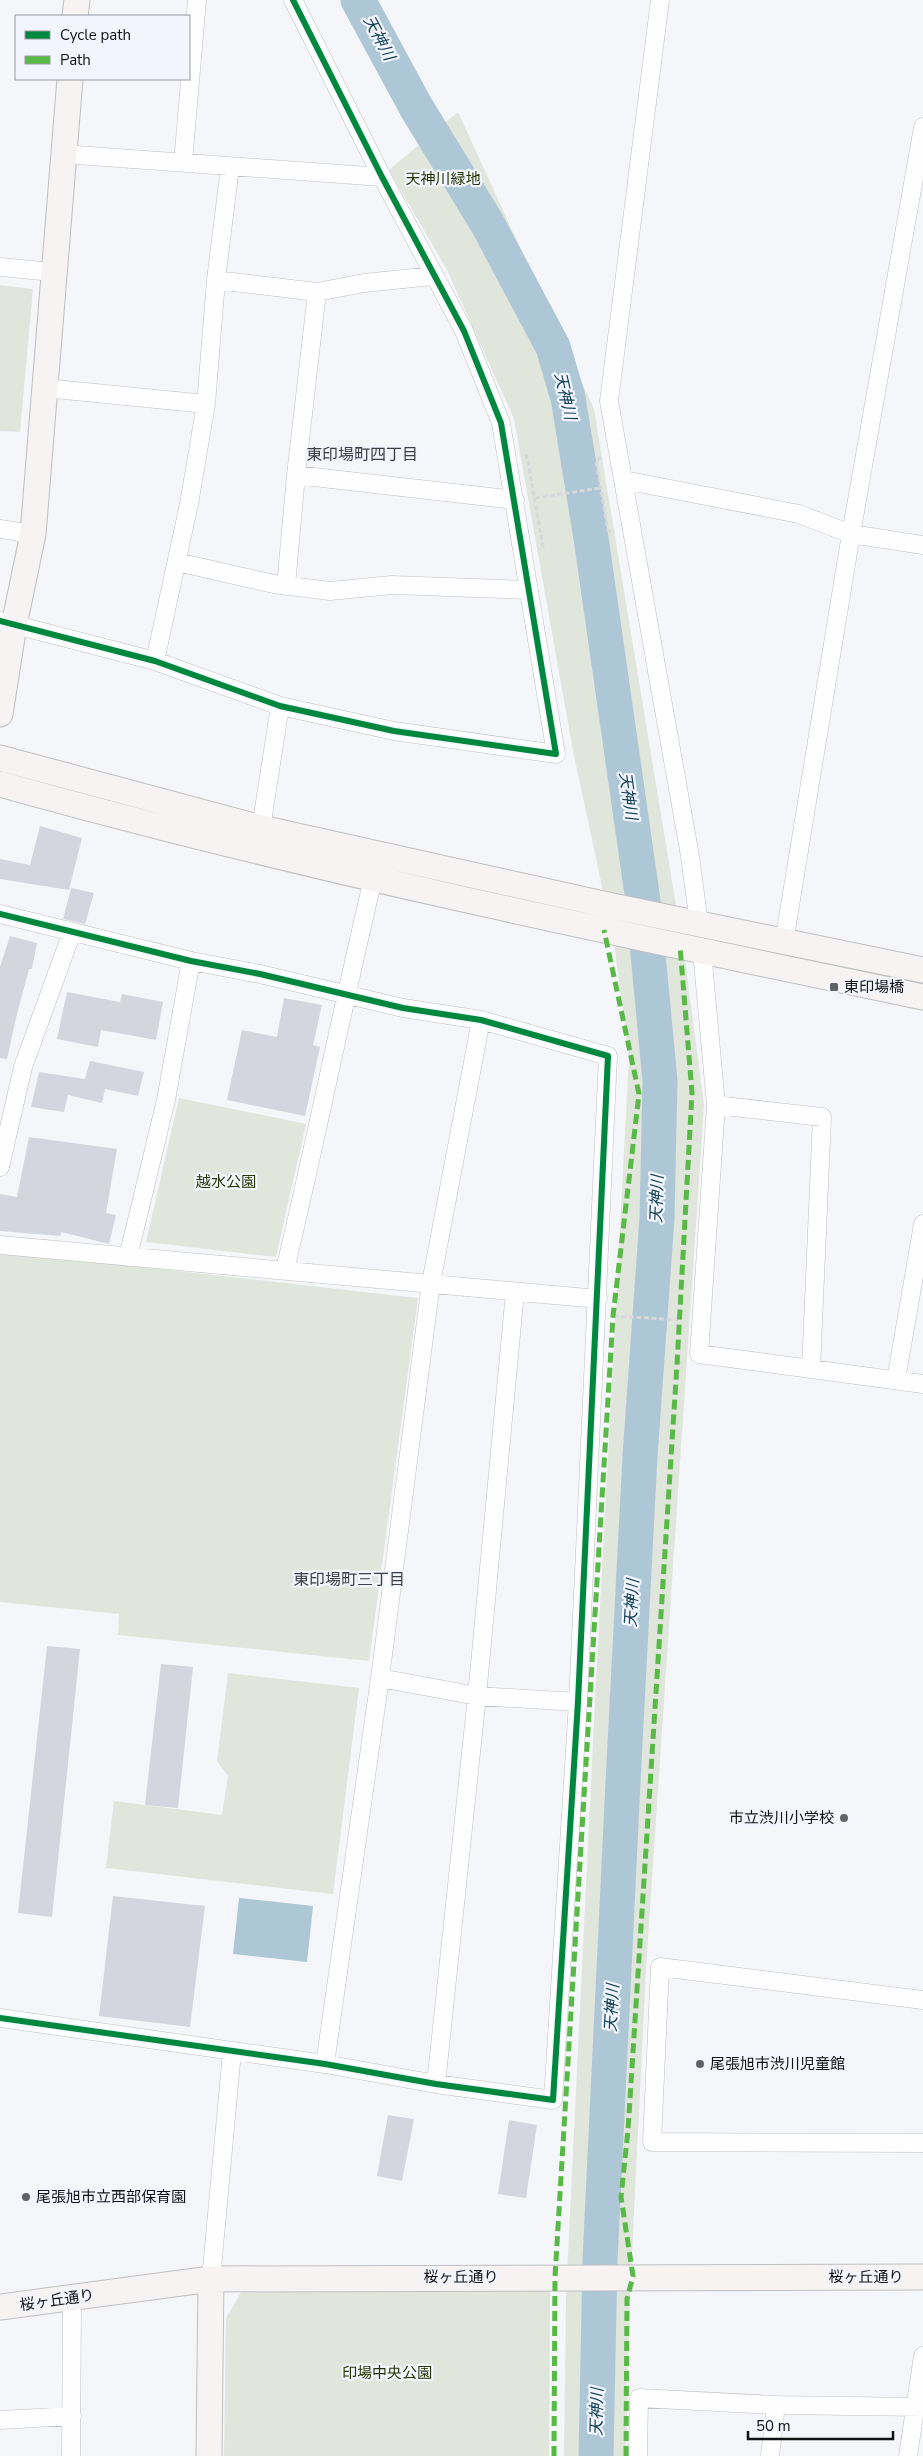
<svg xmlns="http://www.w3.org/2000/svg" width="923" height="2456" font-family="'Nunito Sans','Noto Sans JP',sans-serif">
  <rect width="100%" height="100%" fill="#f5f6fa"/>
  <path fill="#e0e6db" d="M 458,112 L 594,409 L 685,960 L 704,1105 L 646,1969 L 630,2295 L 626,2456 L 564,2456 L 566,2295 L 595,1701 L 629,1058 L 614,942 L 573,751 L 514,419 L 447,270 L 389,170 Z
    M 0,285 L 33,289 L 20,432 L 0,431 Z
    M 179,1098 L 306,1124 L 276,1257 L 146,1242 Z
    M 0,1251 L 418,1298 L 369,1661 L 118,1635 L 119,1614 L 0,1602 Z
    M 228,1673 L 359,1688 L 333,1894 L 106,1868 L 114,1801 L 222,1815 L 228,1776 L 217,1761 Z
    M 243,2289 L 550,2291 L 549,2456 L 224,2456 L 226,2318 Z"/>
  <path fill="#aec7d7" d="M 239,1898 L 313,1906 L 307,1962 L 233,1954 Z"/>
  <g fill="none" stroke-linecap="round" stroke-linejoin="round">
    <path stroke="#aec7d7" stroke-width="35" d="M 358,0 L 416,107 L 487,223 L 553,347 L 568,398 L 591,538 L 643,901 L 660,1081 L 657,1218 L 640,1456 L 623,1782 L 600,2260 L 596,2456"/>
  </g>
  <path fill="#d3d6de" d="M 40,826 L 82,838 L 69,890 L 0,879 L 0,859 L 30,865 Z
    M 71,888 L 94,893 L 85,924 L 63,919 Z
    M 10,936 L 37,943 L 32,969 L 29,969 L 16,1018 L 7,1059 L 0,1058 L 0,967 Z
    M 67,992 L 120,1002 L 122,994 L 163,1002 L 156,1040 L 101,1030 L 98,1047 L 57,1039 Z
    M 284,998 L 322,1005 L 313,1045 L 320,1047 L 305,1116 L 227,1100 L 242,1030 L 277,1037 Z
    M 90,1061 L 144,1072 L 138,1096 L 105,1089 L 102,1103 L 68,1095 L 64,1112 L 31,1107 L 39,1072 L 85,1079 Z
    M 29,1137 L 117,1149 L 106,1213 L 116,1215 L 109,1244 L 61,1232 L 60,1236 L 0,1231 L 0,1194 L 17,1197 Z
    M 47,1646 L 80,1649 L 52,1917 L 18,1913 Z
    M 161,1664 L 193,1667 L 178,1808 L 145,1805 Z
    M 113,1896 L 205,1906 L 190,2027 L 99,2016 Z
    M 388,2115 L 414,2119 L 402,2181 L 377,2176 Z
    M 509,2120 L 537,2125 L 526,2198 L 498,2194 Z"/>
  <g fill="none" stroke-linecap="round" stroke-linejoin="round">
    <g stroke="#bebfc2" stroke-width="19">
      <path id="street" d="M 660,0 L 609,401 L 690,856 L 699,924
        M 63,154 L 382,177
        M 183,163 L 197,0
        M 0,267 L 53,272
        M 216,280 L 317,292 L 364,283 L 433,276
        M 45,388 L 206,404
        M 296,475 L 515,500
        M 624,480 L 799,514 L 851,534 L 923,545
        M 0,529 L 33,534
        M 177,562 L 274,584 L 330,591 L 392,585 L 529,590
        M 286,586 L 296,475 L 317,292
        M 0,621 L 155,661 L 280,706 L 394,731 L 556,754 L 501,423 L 464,331 L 382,177 L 293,0
        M 155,661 L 189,504 L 206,404 L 216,280 L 230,167
        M 261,828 L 280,706
        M 0,914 L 191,961 L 260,974 L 403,1008 L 481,1020 L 608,1056 L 578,1702 L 553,2100 L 436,2084 L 325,2064 L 0,2018
        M 784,942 L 851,534 L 923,127
        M 702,951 L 716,1105 L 699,1354 L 923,1384
        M 716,1105 L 822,1117 L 811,1369
        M 0,1167 L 23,1067 L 72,932
        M 0,1245 L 598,1299
        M 128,1257 L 166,1100 L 191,961
        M 285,1270 C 316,1140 342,1009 373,879
        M 896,1380 L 923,1224
        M 380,1678 L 477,1696 L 578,1702
        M 923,2000 L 660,1967 L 652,2142 L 923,2143
        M 325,2064 L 380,1678 L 431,1283 L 481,1020
        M 436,2084 L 477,1696 L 515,1292
        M 211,2279 L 232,2052
        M 0,2420 L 72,2416
        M 71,2456 L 72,2298
        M 638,2456 L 639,2398 L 776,2405 L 923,2407
        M 770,2456 L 776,2405
        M 908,2456 L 923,2356"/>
    </g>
    <g stroke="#bebfc2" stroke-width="27">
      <path id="secondary" d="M 75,16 L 77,0
        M 0,714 L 14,625 L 33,534 L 70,79
        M 0,758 L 261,828 L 612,906 L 923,970
        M 0,784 C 304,869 614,933 923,997
        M 0,2307 L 211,2279 L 923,2277
        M 209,2456 L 211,2279"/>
    </g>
    <path stroke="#d8d8da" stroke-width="3" stroke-dasharray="5 2.5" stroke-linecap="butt" d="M 525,455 L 527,456 L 543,547 L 540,549
      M 601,457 L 596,461 L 608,531 L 614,532
      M 535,498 L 600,488
      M 614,1316 L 680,1320
      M 677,1364 L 685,1361"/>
    <use href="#street" stroke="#fefefe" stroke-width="18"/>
    <use href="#secondary" stroke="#f6f3f2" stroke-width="25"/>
    <path stroke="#58b947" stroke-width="5" stroke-dasharray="10 5" stroke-linecap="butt" d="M 554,2456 L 555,2277 L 613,1316 L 639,1094 L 604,930
      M 626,2456 L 627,2299 L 633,2276 L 621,2197 L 628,2130 L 677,1364 L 692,1093 L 680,946"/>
    <g stroke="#f2f5fd" stroke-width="9">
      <path id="cycleway" d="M 0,621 L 155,661 L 280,706 L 394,731 L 556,754 L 501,423 L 464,331 L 382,177 L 293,0
        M 0,914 L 191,961 L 260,974 L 403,1008 L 481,1020 L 608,1056 L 578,1702 L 553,2100 L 436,2084 L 325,2064 L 0,2018"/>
    </g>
    <use href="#cycleway" stroke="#00873e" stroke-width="6"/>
  </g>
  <g fill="#616264" stroke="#f2f5fd" stroke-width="2">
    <rect x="829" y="982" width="10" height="10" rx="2.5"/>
    <circle cx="844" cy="1818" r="5"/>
    <circle cx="700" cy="2064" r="5"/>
    <circle cx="26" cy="2197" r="5"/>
  </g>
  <g text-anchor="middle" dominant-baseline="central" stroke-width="4.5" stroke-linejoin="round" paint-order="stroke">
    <g font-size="15" fill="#253500" stroke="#f2f5fd">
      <text x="443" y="179">天神川緑地</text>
      <text x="226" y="1182">越水公園</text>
      <text x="387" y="2373">印場中央公園</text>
    </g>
    <g font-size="15" fill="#111214" stroke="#f2f5fd" text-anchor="start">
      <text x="844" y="987">東印場橋</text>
      <text x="834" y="1818" text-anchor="end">市立渋川小学校</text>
      <text x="710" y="2064">尾張旭市渋川児童館</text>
      <text x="36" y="2197">尾張旭市立西部保育園</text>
    </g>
    <g font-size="15" fill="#111214" stroke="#f2f5fd">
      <text x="461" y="2277">桜ヶ丘通り</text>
      <text x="866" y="2277">桜ヶ丘通り</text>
      <text transform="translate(57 2300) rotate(-8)">桜ヶ丘通り</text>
    </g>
    <g font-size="16" font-style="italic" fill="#124157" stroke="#f2f5fd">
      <text transform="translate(379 38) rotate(62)">天神川</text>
      <text transform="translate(565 396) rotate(77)">天神川</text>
      <text transform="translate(628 796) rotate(82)">天神川</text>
      <text transform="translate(657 1199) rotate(-88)">天神川</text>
      <text transform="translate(632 1603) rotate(-87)">天神川</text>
      <text transform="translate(612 2008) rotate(-87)">天神川</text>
      <text transform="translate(597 2412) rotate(-89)">天神川</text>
    </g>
    <g font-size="16" fill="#3b3e44" stroke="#f2f5fd">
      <text x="362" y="455">東印場町四丁目</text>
      <text x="349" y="1580">東印場町三丁目</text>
    </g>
  </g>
  <rect x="15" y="15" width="175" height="65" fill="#f2f5fd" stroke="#989aa0"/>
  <rect x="25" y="31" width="25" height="8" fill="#00873e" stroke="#989aa0"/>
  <text x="60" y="40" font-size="15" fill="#111214">Cycle path</text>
  <rect x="25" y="56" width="25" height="8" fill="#58b947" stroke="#989aa0"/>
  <text x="60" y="65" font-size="15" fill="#111214">Path</text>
  <path d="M748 2431v8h145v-8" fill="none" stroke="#111214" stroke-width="2.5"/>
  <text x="756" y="2431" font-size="15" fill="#111214" stroke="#f2f5fd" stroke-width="4" paint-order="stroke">50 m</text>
</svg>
